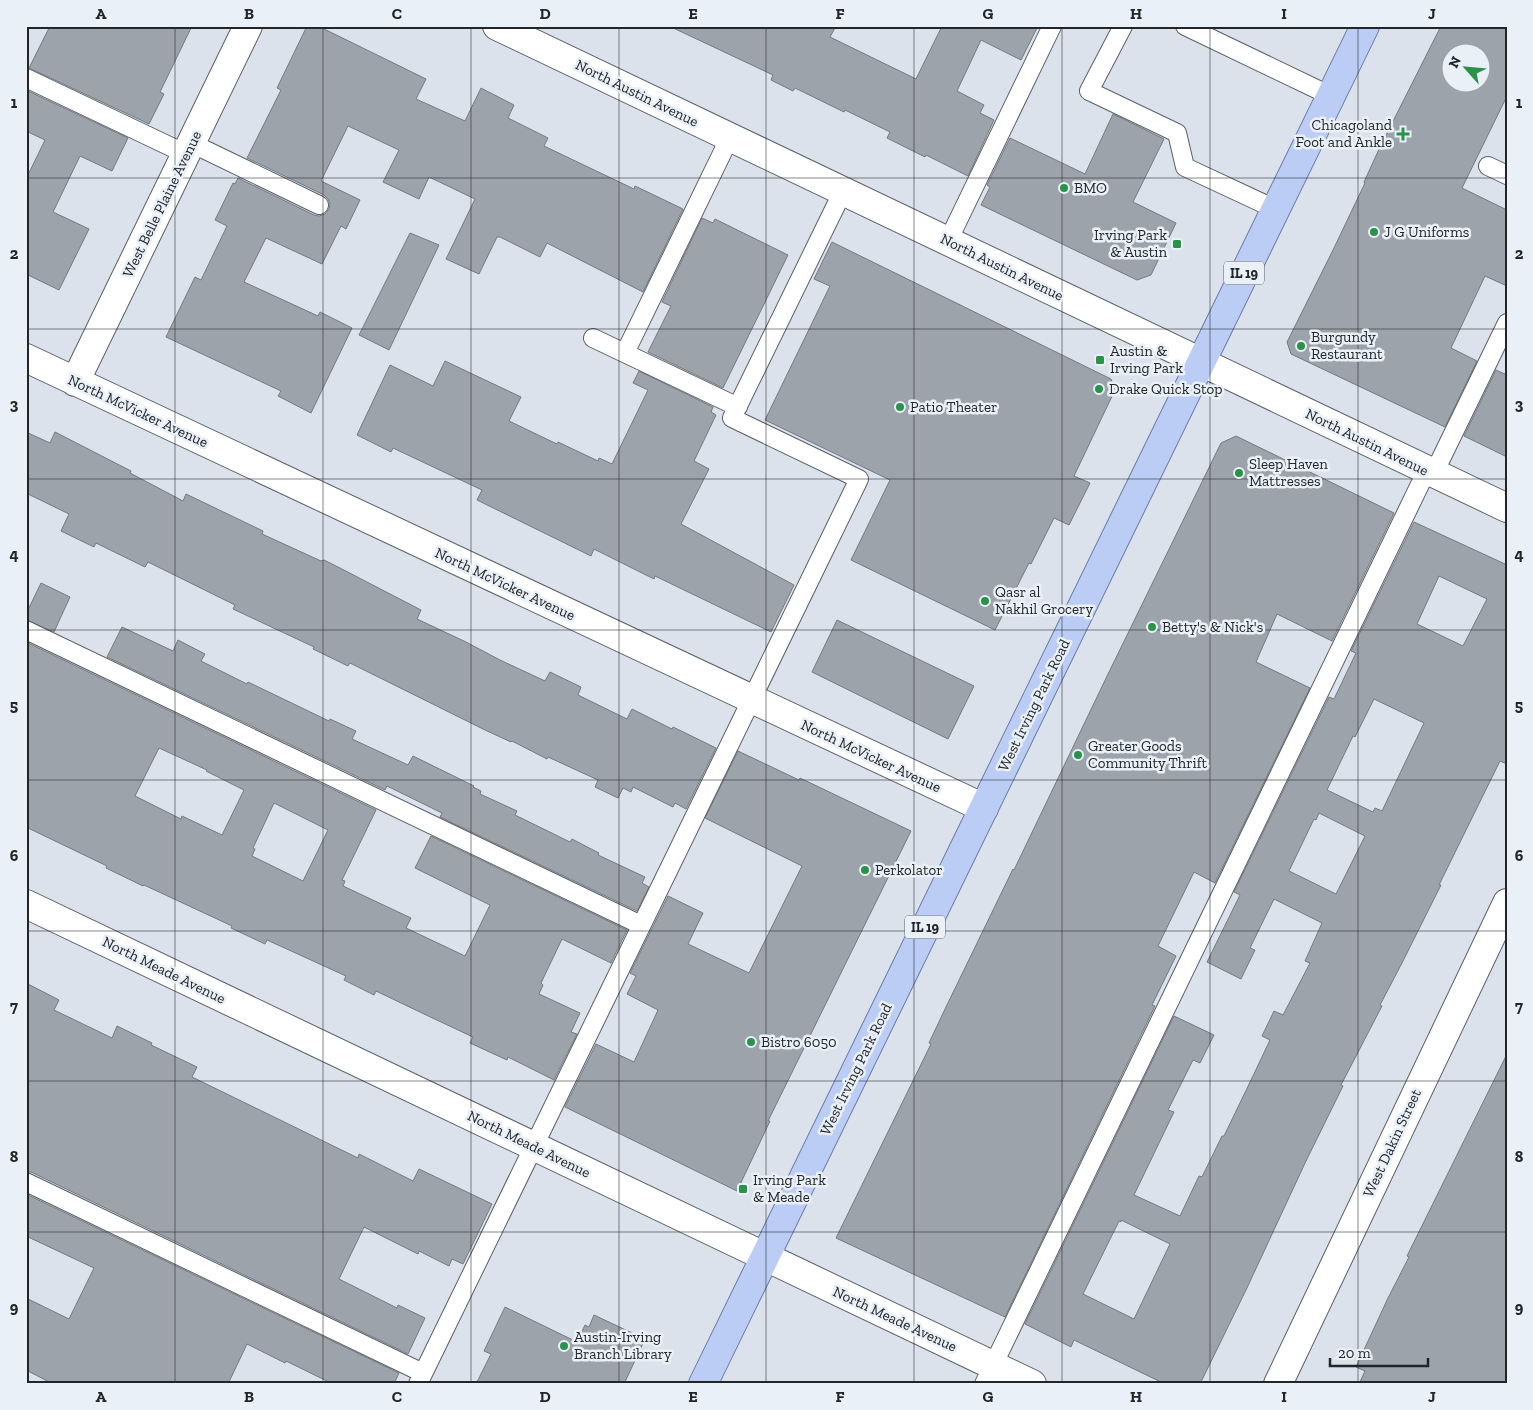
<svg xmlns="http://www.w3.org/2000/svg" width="1533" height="1410" font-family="'Zilla Slab',serif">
  <rect width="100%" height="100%" fill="#dce2eb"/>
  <path fill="#9da3ab" stroke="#747a81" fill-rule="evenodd" d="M 50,26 L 192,26 L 160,92 L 164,94 L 149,124 L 29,68 Z
    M 307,26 L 318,26 L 426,79 L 416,99 L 465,121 L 481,88 L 514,105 L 508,118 L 548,138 L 544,146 L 634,189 L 635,186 L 683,209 L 643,292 L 547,243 L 540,257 L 500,237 L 497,237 L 479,274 L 446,259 L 475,199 L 429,177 L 419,199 L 383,182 L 399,150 L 348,126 L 321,181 L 360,200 L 346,229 L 341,226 L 322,264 L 266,238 L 244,282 L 318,316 L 320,312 L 352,328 L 311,413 L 278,396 L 281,391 L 166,337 L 195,277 L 201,280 L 227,226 L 215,220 L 233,183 L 235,184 L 238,178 L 314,215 L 319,216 L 325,214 L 329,209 L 330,204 L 328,199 L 324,195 L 247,158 L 281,90 L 277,88 Z
    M 669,26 L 836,26 L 830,37 L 916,79 L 942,26 L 1038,26 L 1021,60 L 981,40 L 957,91 L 984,105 L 980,113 L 994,120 L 968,176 L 926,155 L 925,157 L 887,138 L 890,132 L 845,110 L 844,112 L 795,88 L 793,91 L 771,80 L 773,75 Z
    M 1441,26 L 1507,26 L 1507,96 L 1462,188 L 1507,210 L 1507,286 L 1485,276 L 1451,348 L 1477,361 L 1445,427 L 1291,354 L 1287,342 L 1333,250 L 1365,183 L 1364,182 L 1380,147 ZM 1450,52 L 1480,52 L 1480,82 L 1450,82 Z
    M 26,90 L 128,138 L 112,171 L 80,156 L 53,212 L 89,229 L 59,290 L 26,274 L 26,179 L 45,140 L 26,131 Z
    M 1113,114 L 1164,139 L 1133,202 L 1176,223 L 1151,275 L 1137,280 L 981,205 L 990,187 L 987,185 L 1010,138 L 1085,174 Z
    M 702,218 L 713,223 L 715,219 L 788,255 L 723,388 L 648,352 L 671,306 L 662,302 Z
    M 410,233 L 439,245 L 389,350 L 359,335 Z
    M 832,242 L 1111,379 L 1115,390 L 1074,476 L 1090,483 L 1069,525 L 1054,518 L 1031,564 L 1029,563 L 995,630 L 851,560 L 890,480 L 765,420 L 830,286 L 814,279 Z
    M 445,361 L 521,397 L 509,421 L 557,444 L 558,442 L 598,461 L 599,458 L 612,464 L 648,390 L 633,383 L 639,371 L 713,407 L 711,412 L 716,415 L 694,461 L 709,469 L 681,524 L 794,585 L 771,632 L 655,576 L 654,579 L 594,549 L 591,556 L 477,500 L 482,490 L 393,448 L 391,452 L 357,435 L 390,365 L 433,386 Z
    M 1496,370 L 1507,375 L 1507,457 L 1464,436 Z
    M 26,432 L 50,443 L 55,432 L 131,471 L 130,473 L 183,501 L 186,494 L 263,531 L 262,534 L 321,561 L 324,560 L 338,567 L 421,610 L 417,619 L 466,642 L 500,660 L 545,681 L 550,672 L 581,687 L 578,695 L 627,719 L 632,709 L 672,729 L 673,727 L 716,748 L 686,809 L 675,803 L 673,807 L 633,787 L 631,792 L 623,788 L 618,798 L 595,787 L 598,780 L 548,757 L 547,759 L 512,741 L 511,742 L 485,730 L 350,663 L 348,666 L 313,649 L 314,647 L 233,609 L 235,605 L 148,562 L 145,567 L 96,543 L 94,547 L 61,531 L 69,514 L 26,493 Z
    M 1236,436 L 1394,513 L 1332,641 L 1277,614 L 1256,662 L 1310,688 L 1215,883 L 1194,872 L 1158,946 L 1176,956 L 1152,1005 L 1155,1006 L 1005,1317 L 836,1238 L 931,1044 L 929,1043 L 945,1009 L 1013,869 L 1014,870 L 1109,672 L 1221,443 Z
    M 1414,522 L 1505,564 L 1507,560 L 1507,764 L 1500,761 L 1439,885 L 1441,885 L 1402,963 L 1380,1005 L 1382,1006 L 1341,1085 L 1343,1086 L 1306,1161 L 1246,1290 L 1200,1384 L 1165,1384 L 1074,1340 L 1071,1347 L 1025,1324 L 1174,1016 L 1214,1035 L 1200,1063 L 1193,1060 L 1168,1110 L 1174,1112 L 1134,1195 L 1180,1216 L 1199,1176 L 1202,1177 L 1222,1136 L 1224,1136 L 1252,1078 L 1270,1040 L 1262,1036 L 1274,1011 L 1283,1015 L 1310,963 L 1305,961 L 1322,923 L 1274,899 L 1250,948 L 1255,950 L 1241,979 L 1207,962 L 1240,895 L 1234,892 L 1329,697 L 1334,699 L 1356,653 L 1351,651 ZM 1439,576 L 1487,599 L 1463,646 L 1417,624 ZM 1374,699 L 1424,723 L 1382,811 L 1375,808 L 1373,812 L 1327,790 L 1353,736 L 1355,737 ZM 1319,813 L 1365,836 L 1336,894 L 1289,871 L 1314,819 L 1316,820 ZM 1121,1220 L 1170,1244 L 1134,1319 L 1083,1294 L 1119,1221 L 1121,1222 Z
    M 41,583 L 70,597 L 54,632 L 26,620 L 26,614 Z
    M 837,620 L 974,686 L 948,739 L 812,672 Z
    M 122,627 L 173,651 L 178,640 L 205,654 L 201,661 L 247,684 L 248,682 L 329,721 L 330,719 L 356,731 L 352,739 L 408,765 L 413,756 L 474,786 L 473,787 L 481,791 L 480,794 L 517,811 L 515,815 L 570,842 L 572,839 L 599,853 L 598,855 L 645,877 L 642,883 L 649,887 L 637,911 L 440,817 L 442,813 L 387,786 L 385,790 L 107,657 Z
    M 26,642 L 376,810 L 342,880 L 345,881 L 343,886 L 411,918 L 406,928 L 465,956 L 490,905 L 415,868 L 431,836 L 627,930 L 611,963 L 562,939 L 541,983 L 543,985 L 539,994 L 580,1013 L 571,1032 L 577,1034 L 554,1080 L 508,1057 L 507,1060 L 470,1043 L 473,1037 L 424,1014 L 376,991 L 374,995 L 344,980 L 346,976 L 267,940 L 265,944 L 231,928 L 232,926 L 144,885 L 143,886 L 106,868 L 107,866 L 26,827 ZM 159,748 L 207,770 L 206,771 L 244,790 L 222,835 L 182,816 L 181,819 L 135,796 ZM 274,803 L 328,830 L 303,881 L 252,856 L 255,849 L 253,848 Z
    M 738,751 L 799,780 L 800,778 L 911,831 L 768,1121 L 770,1121 L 737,1191 L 565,1107 L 596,1044 L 634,1062 L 658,1010 L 627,994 L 636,976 L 630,973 L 668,896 L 703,913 L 688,944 L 749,973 L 802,866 L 705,818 Z
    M 26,983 L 59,1000 L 54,1010 L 112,1038 L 117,1026 L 152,1043 L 151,1045 L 197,1067 L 192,1077 L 358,1158 L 359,1154 L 413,1181 L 419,1169 L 492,1204 L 463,1264 L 452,1259 L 449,1266 L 419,1251 L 418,1254 L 364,1227 L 339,1279 L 397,1308 L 398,1305 L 425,1318 L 408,1354 L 31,1172 L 26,1172 Z
    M 1507,1054 L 1507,1384 L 1359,1384 L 1365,1371 L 1356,1367 L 1388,1298 L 1409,1257 L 1407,1256 Z
    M 26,1194 L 399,1373 L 394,1384 L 333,1384 L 286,1361 L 285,1363 L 247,1344 L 228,1384 L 53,1384 L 26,1370 L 26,1298 L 69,1319 L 94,1268 L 26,1236 Z
    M 505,1307 L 577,1342 L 585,1325 L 589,1327 L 594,1315 L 645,1339 L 624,1384 L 476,1384 L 491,1354 L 484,1351 Z"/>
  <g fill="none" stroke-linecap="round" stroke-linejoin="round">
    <g stroke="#5a6067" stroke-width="20">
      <path id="service" d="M 1123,26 L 1089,91 L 1177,133 L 1185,167 L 1275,209
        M 1185,26 L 1331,96
        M 26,78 L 186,154
        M 191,143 L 319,205
        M 1488,166 L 1507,175
        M 948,241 L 1052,26
        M 593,338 L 738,407
        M 625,353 L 730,137
        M 1434,473 L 1507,323
        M 26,630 L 641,925
        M 26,1182 L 423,1373
        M 418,1384 L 859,479 L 732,418 L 843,191
        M 984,1384 L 1427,470"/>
    </g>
    <g stroke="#5a6067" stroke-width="30">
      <path id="minor" d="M 26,358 L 984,808
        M 75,382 L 248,26
        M 26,904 L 1032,1384
        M 1278,1384 L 1507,903"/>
    </g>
    <g stroke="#5a6067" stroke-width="30">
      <path id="tertiary" d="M 497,26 L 1507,508"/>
    </g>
    <g stroke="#687ca9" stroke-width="30">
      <path id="primary" d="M 703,1384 L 1365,26"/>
    </g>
    <use href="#service" stroke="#fff" stroke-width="18"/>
    <use href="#minor" stroke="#fff" stroke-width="28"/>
    <use href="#tertiary" stroke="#fff" stroke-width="28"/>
    <use href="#primary" stroke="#bbcdf5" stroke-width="28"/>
  </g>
  <path fill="none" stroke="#232629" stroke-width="1" stroke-opacity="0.55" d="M 175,26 L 175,1384M 323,26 L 323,1384M 471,26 L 471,1384M 619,26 L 619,1384M 766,26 L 766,1384M 914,26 L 914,1384M 1062,26 L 1062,1384M 1210,26 L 1210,1384M 1358,26 L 1358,1384M 26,178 L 1507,178M 26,329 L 1507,329M 26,479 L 1507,479M 26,630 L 1507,630M 26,780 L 1507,780M 26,931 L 1507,931M 26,1081 L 1507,1081M 26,1232 L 1507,1232"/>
  <g fill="#2a9249" stroke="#e9f0f8" stroke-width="2">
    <path d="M1400.5 126.5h5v5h5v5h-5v5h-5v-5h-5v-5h5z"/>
    <circle cx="1064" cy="188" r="5"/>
    <circle cx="1374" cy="232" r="5"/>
    <rect x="1172" y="239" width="10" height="10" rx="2.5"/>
    <circle cx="1301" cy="346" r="5"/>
    <rect x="1095" y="355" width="10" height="10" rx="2.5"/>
    <circle cx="1099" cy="389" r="5"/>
    <circle cx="900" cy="407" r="5"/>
    <circle cx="1239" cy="473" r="5"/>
    <circle cx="985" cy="601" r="5"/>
    <circle cx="1152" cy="627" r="5"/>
    <circle cx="1078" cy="755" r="5"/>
    <circle cx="865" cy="870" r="5"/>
    <circle cx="751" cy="1042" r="5"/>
    <rect x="738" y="1184" width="10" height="10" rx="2.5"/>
    <circle cx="564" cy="1346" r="5"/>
  </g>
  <g text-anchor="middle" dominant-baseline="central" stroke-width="5" stroke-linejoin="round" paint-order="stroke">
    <g fill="#e9f0f8" stroke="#5e6367" stroke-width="1">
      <rect x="1224" y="261.5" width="40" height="23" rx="4"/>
      <rect x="905" y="915.5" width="40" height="23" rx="4"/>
    </g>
    <g font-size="14" font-weight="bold" fill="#232629">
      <text x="1244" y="273">IL 19</text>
      <text x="925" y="927">IL 19</text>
    </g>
    <g font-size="15" fill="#232629" stroke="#e9f0f8">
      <text transform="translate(637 93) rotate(26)">North Austin Avenue</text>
      <text transform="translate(162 204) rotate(-64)">West Belle Plaine Avenue</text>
      <text transform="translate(1002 267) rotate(26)">North Austin Avenue</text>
      <text transform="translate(138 411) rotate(25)">North McVicker Avenue</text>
      <text transform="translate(1367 442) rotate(26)">North Austin Avenue</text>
      <text transform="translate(505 584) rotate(25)">North McVicker Avenue</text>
      <text transform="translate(1034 705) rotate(-64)">West Irving Park Road</text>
      <text transform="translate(871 756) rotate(25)">North McVicker Avenue</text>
      <text transform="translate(164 970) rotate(26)">North Meade Avenue</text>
      <text transform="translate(856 1069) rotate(-64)">West Irving Park Road</text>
      <text transform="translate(1392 1143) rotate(-65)">West Dakin Street</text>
      <text transform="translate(529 1144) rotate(26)">North Meade Avenue</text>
      <text transform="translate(895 1319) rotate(25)">North Meade Avenue</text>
    </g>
    <g font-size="15" fill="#232629" stroke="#e9f0f8" text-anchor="start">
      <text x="1392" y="125" text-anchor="end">Chicagoland<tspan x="1392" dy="17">Foot and Ankle</tspan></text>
      <text x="1074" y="188">BMO</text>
      <text x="1384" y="232">J G Uniforms</text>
      <text x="1167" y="235" text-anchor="end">Irving Park<tspan x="1167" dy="17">&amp; Austin</tspan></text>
      <text x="1311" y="337">Burgundy<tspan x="1311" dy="17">Restaurant</tspan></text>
      <text x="1110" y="351">Austin &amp;<tspan x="1110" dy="17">Irving Park</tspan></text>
      <text x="1109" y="389">Drake Quick Stop</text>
      <text x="910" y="407">Patio Theater</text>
      <text x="1249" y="464">Sleep Haven<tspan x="1249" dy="17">Mattresses</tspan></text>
      <text x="995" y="592">Qasr al<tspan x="995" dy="17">Nakhil Grocery</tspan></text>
      <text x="1162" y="627">Betty's &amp; Nick's</text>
      <text x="1088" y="746">Greater Goods<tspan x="1088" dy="17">Community Thrift</tspan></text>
      <text x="875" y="870">Perkolator</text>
      <text x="761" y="1042">Bistro 6050</text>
      <text x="753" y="1180">Irving Park<tspan x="753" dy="17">&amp; Meade</tspan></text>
      <text x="574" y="1337">Austin-Irving<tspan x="574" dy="17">Branch Library</tspan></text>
    </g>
  </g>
  <rect width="1533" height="1410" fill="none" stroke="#e9f0f8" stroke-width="55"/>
  <g transform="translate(1466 68) rotate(297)"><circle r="24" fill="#e9f0f8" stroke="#9a9fa5"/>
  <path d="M0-4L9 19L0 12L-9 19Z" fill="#2a9249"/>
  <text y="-8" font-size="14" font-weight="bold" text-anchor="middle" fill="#232629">N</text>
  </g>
  <path d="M1330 1358v8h98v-8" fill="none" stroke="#232629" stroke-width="2.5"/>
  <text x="1338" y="1358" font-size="15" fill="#232629" stroke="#e9f0f8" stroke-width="4" paint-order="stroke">20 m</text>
  <rect x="28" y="28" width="1478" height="1354" fill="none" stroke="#232629" stroke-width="2"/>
  <g font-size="16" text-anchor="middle" font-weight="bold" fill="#232629">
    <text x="101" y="19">A</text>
    <text x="249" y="19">B</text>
    <text x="397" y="19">C</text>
    <text x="545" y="19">D</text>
    <text x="693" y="19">E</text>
    <text x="840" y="19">F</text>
    <text x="988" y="19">G</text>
    <text x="1136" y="19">H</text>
    <text x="1284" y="19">I</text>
    <text x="1432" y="19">J</text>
    <text x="14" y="108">1</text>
    <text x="1519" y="108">1</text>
    <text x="14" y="259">2</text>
    <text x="1519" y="259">2</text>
    <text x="14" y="410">3</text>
    <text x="1519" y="410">3</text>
    <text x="14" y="560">4</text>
    <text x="1519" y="560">4</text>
    <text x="14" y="711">5</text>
    <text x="1519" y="711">5</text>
    <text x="14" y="861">6</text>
    <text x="1519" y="861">6</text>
    <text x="14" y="1012">7</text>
    <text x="1519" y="1012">7</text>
    <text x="14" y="1162">8</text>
    <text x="1519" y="1162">8</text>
    <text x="14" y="1313">9</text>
    <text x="1519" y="1313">9</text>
    <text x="101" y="1402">A</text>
    <text x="249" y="1402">B</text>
    <text x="397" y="1402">C</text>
    <text x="545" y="1402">D</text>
    <text x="693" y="1402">E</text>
    <text x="840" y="1402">F</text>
    <text x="988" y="1402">G</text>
    <text x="1136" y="1402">H</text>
    <text x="1284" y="1402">I</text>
    <text x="1432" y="1402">J</text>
  </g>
</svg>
